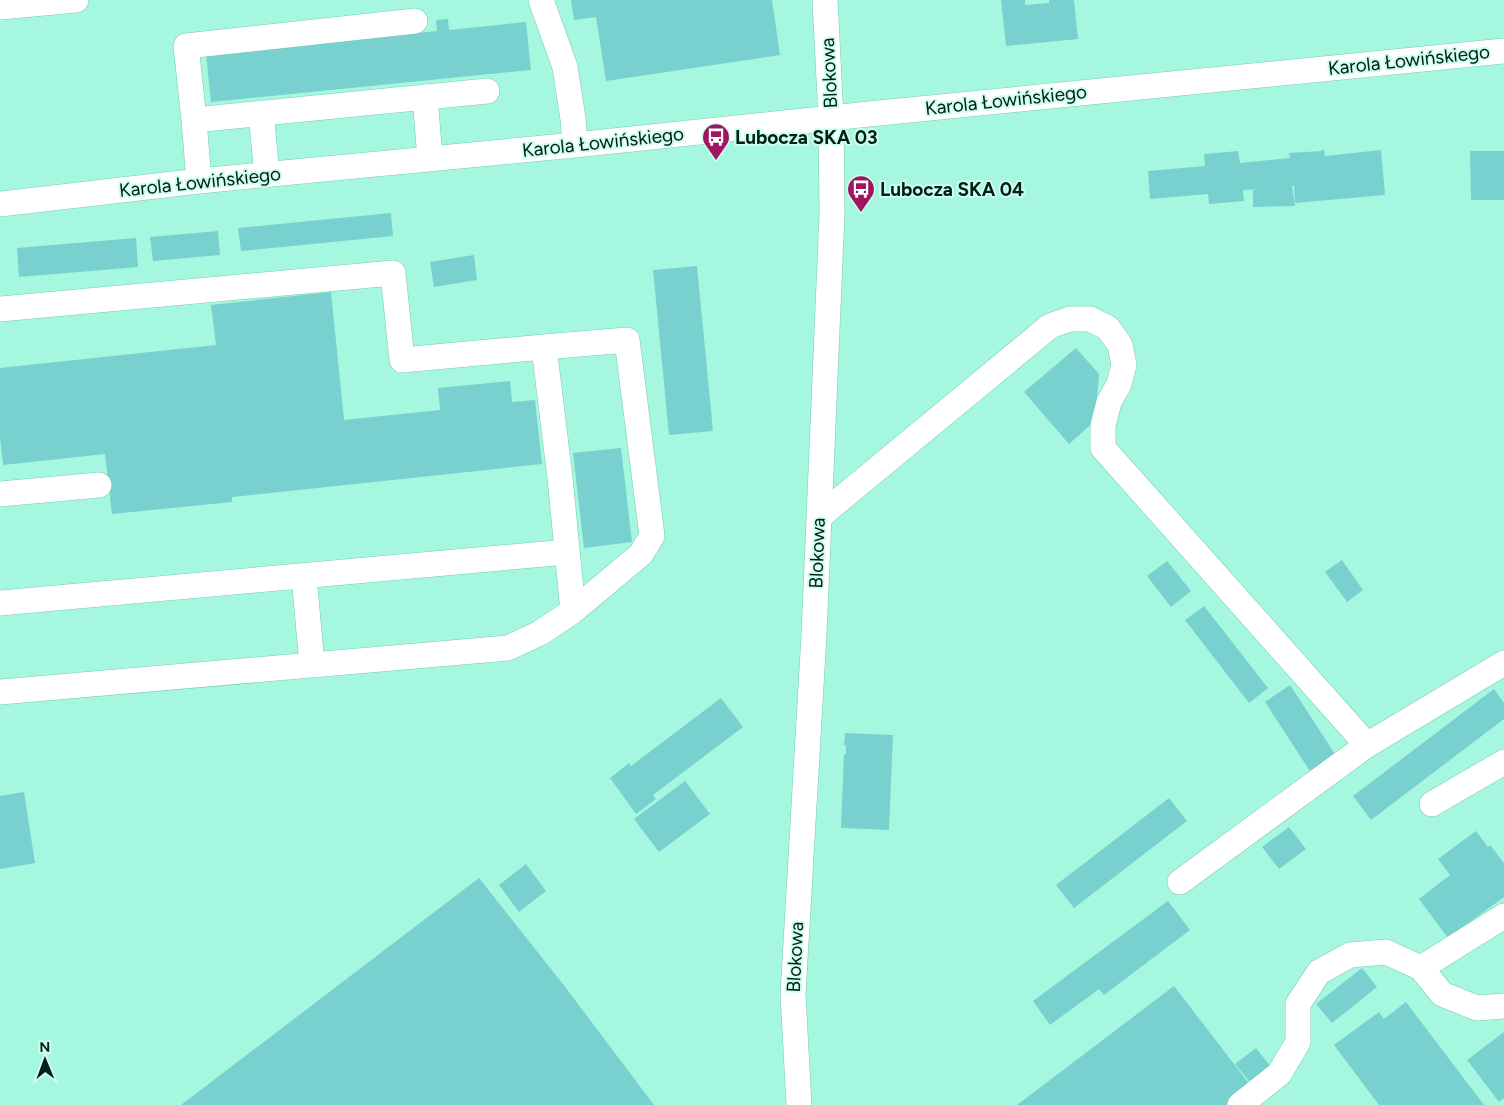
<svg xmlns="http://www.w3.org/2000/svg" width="1504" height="1105" font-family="Figtree,sans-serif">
  <rect width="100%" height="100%" fill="#a6f7e0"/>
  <path fill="#78d1cf" d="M 571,0 L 772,0 L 780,55 L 606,81 L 596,17 L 574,20 Z
    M 1001,0 L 1025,0 L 1025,5 L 1049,3 L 1049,0 L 1074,0 L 1078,39 L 1006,46 Z
    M 448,19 L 449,30 L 526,22 L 531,70 L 211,102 L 206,54 L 437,31 L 436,20 Z
    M 1322,150 L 1324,150 L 1325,156 L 1381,150 L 1385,195 L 1295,203 L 1294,186 L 1292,186 L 1295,206 L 1253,207 L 1253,190 L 1260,189 L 1243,190 L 1244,201 L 1209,204 L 1208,194 L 1150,199 L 1148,171 L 1205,166 L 1204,154 L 1238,151 L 1240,163 L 1290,158 L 1289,153 L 1322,151 Z
    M 1470,151 L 1504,151 L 1504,200 L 1471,200 Z
    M 391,213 L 393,236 L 241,251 L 238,228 Z
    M 218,231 L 220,255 L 153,261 L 150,237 Z
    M 136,238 L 138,267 L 19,277 L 17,248 Z
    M 474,255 L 477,280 L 434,287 L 430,262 Z
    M 697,266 L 713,431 L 669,435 L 653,270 Z
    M 331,292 L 344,420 L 440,410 L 438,388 L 510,381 L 512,402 L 535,400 L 542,464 L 232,497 L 232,502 L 112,514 L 105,454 L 3,465 L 0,437 L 0,368 L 216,345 L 211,305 Z
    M 1076,348 L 1099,374 L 1095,421 L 1069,444 L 1024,392 Z
    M 621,448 L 632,542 L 584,548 L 573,453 Z
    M 1342,560 L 1363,590 L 1347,602 L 1325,572 Z
    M 1167,561 L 1191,591 L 1171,607 L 1147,576 Z
    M 1204,606 L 1268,688 L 1249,703 L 1185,620 Z
    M 1290,685 L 1335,754 L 1310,771 L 1265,702 Z
    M 1494,689 L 1504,703 L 1504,719 L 1371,820 L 1353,796 Z
    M 721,698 L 743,727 L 653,795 L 656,799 L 636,814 L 610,778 L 629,763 L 631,766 Z
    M 845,733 L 893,735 L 889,830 L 841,828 L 844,754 L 846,755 L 846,745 L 844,745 Z
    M 685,781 L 710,814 L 659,852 L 634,819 Z
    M 24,792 L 35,863 L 0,869 L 0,796 Z
    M 1169,798 L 1187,821 L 1074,908 L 1056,885 Z
    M 1289,827 L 1306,849 L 1279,869 L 1262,847 Z
    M 1476,831 L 1488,847 L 1490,845 L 1504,863 L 1504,897 L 1448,938 L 1419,899 L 1450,875 L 1438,859 Z
    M 526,864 L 546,891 L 519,912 L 499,885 Z
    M 479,878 L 566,988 L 654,1105 L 181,1105 Z
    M 1168,901 L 1190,930 L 1104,995 L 1099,989 L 1050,1025 L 1033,1001 Z
    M 1362,968 L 1377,987 L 1332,1023 L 1316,1004 Z
    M 1174,986 L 1251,1086 L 1226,1105 L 1017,1105 Z
    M 1406,1002 L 1484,1105 L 1379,1105 L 1334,1045 L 1379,1012 L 1384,1019 Z
    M 1504,1032 L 1504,1098 L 1499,1102 L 1467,1060 Z
    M 1256,1048 L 1274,1071 L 1254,1087 L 1235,1064 Z"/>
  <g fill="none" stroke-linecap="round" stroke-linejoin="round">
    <g stroke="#7acab3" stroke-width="26">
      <path id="minor" d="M 541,0 L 565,67 L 573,119 L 575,145
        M 0,7 L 76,0
        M 425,97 L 430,159
        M 261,113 L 267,175
        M 194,120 L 487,91
        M 199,181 L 194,120 L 186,46 L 415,21
        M 0,204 L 199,181 L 575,145 L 869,114 L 1504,51
        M 0,309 L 393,273 L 402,360 L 544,347 L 560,478 L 573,611 L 540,633 L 508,648 L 0,692
        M 544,347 L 627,340 L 652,536 L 641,554 L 573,611
        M 0,494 L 99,485
        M 819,517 L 1050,326 L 1070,319 L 1090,319 L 1108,328 L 1120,345 L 1124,365 L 1119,384 L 1109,402 L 1103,426 L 1103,448 L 1367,745 L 1180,882
        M 304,576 L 312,665
        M 0,603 L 567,552
        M 1367,745 L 1504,663
        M 1432,804 L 1504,762
        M 1421,968 L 1504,916
        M 799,1105 L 793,994 L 814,635 L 832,214 L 831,118 L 825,0
        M 1240,1105 L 1279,1074 L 1298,1042 L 1298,1004 L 1319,972 L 1350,955 L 1386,952 L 1421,968 L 1442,994 L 1477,1008 L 1504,1006"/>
    </g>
    <use href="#minor" stroke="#fff" stroke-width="25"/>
  </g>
  <defs>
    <g id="bus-pin" transform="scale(1.4375)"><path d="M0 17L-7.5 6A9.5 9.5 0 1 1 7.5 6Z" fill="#9f1561" stroke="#cffdee"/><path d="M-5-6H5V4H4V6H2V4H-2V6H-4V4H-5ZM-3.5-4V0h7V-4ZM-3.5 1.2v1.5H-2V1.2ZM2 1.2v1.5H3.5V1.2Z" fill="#fff"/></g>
  </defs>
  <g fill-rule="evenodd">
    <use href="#bus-pin" x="716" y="137"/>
    <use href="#bus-pin" x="861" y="189"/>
  </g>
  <g text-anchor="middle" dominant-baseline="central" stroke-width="4" stroke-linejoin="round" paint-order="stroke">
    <g font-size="19" fill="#002018" stroke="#cffdee">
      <text transform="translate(1409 60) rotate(-6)">Karola Łowińskiego</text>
      <text transform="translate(829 73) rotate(-93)">Blokowa</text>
      <text transform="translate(1006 100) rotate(-6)">Karola Łowińskiego</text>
      <text transform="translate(603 142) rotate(-6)">Karola Łowińskiego</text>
      <text transform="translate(200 182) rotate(-6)">Karola Łowińskiego</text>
      <text transform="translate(817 553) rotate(-88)">Blokowa</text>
      <text transform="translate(795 957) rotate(-87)">Blokowa</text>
    </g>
    <g font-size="19" font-weight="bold" fill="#002018" stroke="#cffdee" text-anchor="start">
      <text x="735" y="137">Lubocza SKA 03</text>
      <text x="880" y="189">Lubocza SKA 04</text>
    </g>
  </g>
  <g transform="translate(45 1060) rotate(359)" stroke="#cffdee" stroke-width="4" paint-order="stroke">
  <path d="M0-4L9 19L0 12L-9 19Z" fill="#002018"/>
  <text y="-8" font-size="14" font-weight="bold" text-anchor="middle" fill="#002018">N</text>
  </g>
</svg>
